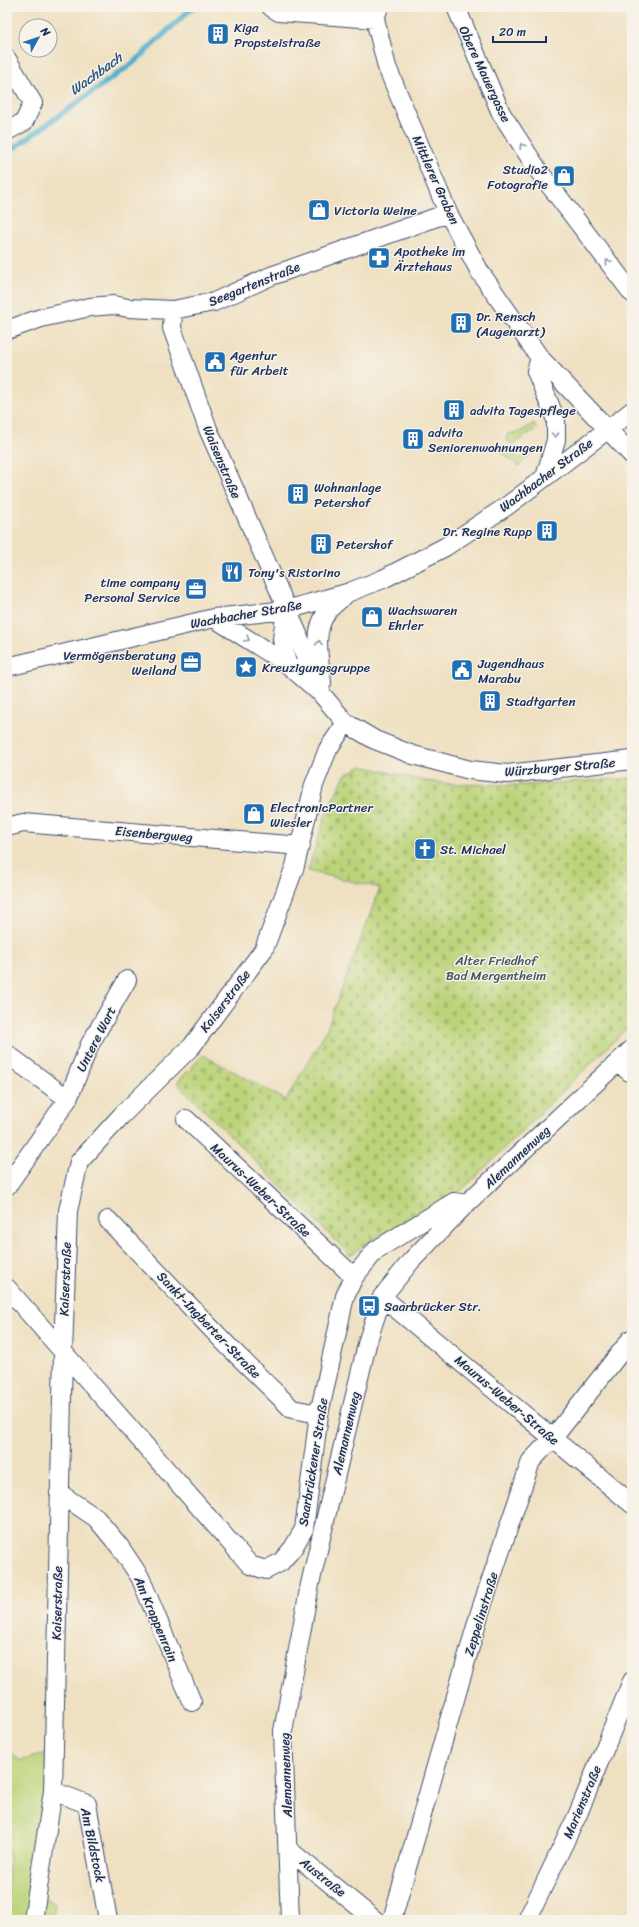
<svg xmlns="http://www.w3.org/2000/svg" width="639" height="1927" font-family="Sriracha,sans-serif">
  <defs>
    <pattern id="cemetery-stones" width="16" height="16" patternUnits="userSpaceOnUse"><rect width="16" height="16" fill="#bcd479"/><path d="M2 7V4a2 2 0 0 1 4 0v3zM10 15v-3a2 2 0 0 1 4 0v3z" fill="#a1b66b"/></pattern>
  </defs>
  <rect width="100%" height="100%" fill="#f7f3e8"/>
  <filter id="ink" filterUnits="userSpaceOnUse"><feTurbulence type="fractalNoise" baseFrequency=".025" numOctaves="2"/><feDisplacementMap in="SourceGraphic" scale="8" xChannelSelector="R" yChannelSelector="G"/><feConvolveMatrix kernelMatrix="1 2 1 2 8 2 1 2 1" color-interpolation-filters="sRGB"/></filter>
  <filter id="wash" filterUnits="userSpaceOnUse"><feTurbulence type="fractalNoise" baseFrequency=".012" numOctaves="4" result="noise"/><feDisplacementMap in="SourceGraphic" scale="16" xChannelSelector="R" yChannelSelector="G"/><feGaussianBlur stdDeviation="0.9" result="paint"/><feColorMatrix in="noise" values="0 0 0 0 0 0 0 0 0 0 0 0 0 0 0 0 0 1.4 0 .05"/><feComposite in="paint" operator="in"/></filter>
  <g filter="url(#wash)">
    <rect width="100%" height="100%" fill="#efe0c1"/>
    <path fill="#bcd479" stroke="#6c826c" d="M 534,423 L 536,428 L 534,430 L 517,442 L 512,444 L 506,440 L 508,434 L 520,432 Z
      M 498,444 L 520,458 L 530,451 L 533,453 L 519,466 L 496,448 Z
      M 7,1749 L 20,1761 L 55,1751 L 37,1893 L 55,1904 L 53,1920 L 7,1920 L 9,1850 L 7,1849 Z"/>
    <path fill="url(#cemetery-stones)" stroke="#6c826c" d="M 362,766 L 425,781 L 449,784 L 525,785 L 632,778 L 632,1023 L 461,1191 L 372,1240 L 350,1255 L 177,1083 L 203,1055 L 286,1100 L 326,1031 L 380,888 L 308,871 L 326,813 L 345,775 Z"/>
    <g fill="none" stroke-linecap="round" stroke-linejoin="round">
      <path stroke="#4fafce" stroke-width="5.5" d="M 7,153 L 133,63 L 193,7"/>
    </g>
  </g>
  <g filter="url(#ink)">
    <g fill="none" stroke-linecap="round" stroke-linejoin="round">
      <g stroke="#3b4a6d" stroke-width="20">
        <path id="minor" d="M 271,7 L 279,12 L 375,19
          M 379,7 L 375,19 L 387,67 L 448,213 L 480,272 L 540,358 L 632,455
          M 456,7 L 501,113 L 538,170 L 632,293
          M 7,59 L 33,103 L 24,122 L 7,131
          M 173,310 L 172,328 L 208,429 L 298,634 L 307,663 L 323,696 L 346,723 L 375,740 L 413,755 L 470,770 L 507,774 L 632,760
          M 7,330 L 41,318 L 90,307 L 113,305 L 128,308 L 173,310 L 214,302 L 271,276 L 448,213
          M 540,358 L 536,371 L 556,420 L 556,440 L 545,477
          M 286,610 L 282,639 L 287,664
          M 214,618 L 287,664 L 318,691
          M 7,667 L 214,618 L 286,610 L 347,593 L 383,579 L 445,547 L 507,506 L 632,411
          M 322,683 C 320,661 312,632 327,612 C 331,606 339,601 345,595
          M 7,827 L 23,823 L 301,846
          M 7,1054 L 68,1099
          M 618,1063 L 632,1074
          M 186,1119 L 354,1277
          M 7,1186 L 68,1099 L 90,1044 L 127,980
          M 108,1220 L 227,1345 L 292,1409 L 319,1414
          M 7,1288 L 250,1565 L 266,1570 L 281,1562 L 293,1548 L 304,1529 L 319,1414 L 345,1296 L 354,1277 L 376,1250 L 454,1202 L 466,1204
          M 382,1297 L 632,1504
          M 59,1493 L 96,1518 L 120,1547 L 140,1577 L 192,1702
          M 53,1791 L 87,1804 L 108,1920
          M 289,1850 L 375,1920
          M 33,1920 L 53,1791 L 63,1353 L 68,1211 L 79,1162 L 121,1116 L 192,1046 L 264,949 L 295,866 L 314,785 L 328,749 L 346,723
          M 290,1920 L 283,1731 L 310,1584 L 368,1340 L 382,1297 L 411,1261 L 466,1204 L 632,1049
          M 392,1920 L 480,1612 L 531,1461 L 553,1438 L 631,1339
          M 527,1920 L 578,1814 L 632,1681"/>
      </g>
      <use href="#minor" stroke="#fff" stroke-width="18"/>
    </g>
    <defs><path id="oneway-chevron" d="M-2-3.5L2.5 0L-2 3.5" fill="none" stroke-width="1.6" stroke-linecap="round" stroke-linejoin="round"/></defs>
    <g stroke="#8d97ae">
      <use href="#oneway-chevron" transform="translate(522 146) rotate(-123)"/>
      <use href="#oneway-chevron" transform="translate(608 262) rotate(-128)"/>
      <use href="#oneway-chevron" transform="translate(555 435) rotate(92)"/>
      <use href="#oneway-chevron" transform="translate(247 639) rotate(31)"/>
      <use href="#oneway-chevron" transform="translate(319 643) rotate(-89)"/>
    </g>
  </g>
  <defs>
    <g id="building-square" transform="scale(1.15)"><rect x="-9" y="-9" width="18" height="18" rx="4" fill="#1f6fb2" stroke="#f7f3e8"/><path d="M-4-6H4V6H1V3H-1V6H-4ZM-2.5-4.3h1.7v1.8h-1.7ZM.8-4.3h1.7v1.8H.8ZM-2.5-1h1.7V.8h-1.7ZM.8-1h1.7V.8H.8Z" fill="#fff"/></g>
    <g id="shop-square" transform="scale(1.15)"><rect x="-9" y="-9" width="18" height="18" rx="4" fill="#1f6fb2" stroke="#f7f3e8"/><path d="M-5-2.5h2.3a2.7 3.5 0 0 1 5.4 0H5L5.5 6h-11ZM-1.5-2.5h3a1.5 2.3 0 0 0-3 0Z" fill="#fff"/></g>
    <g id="pharmacy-square" transform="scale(1.15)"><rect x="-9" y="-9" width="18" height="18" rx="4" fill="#1f6fb2" stroke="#f7f3e8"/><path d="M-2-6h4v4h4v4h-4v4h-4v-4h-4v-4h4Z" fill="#fff"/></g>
    <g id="civic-square" transform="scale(1.15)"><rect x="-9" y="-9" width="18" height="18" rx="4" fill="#1f6fb2" stroke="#f7f3e8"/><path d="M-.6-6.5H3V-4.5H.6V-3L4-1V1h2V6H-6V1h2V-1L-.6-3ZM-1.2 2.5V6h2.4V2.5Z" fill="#fff"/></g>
    <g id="restaurant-square" transform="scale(1.15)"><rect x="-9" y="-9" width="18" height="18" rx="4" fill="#1f6fb2" stroke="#f7f3e8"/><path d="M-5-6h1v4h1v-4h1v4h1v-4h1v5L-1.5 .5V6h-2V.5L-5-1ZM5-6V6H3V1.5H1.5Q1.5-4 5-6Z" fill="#fff"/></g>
    <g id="office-square" transform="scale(1.15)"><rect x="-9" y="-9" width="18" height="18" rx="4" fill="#1f6fb2" stroke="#f7f3e8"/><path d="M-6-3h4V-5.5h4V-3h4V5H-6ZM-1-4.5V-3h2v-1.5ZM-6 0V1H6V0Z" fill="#fff"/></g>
    <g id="sight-square" transform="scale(1.15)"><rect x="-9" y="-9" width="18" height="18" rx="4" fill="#1f6fb2" stroke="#f7f3e8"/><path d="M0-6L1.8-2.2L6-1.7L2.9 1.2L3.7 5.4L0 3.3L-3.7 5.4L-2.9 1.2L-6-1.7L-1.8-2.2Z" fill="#fff"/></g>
    <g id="church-square" transform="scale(1.15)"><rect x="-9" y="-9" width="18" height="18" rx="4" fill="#1f6fb2" stroke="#f7f3e8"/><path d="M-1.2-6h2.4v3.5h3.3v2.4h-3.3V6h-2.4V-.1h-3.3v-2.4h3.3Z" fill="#fff"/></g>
    <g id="bus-square" transform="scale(1.15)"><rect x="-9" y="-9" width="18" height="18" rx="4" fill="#1f6fb2" stroke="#f7f3e8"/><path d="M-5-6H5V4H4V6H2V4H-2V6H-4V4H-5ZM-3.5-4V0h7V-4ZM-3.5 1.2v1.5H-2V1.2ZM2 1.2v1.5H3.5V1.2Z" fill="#fff"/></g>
  </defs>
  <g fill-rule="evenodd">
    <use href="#building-square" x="218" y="34"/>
    <use href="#shop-square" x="564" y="176"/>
    <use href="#shop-square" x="319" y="210"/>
    <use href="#pharmacy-square" x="379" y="258"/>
    <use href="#building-square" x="461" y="323"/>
    <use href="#civic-square" x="215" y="362"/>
    <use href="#building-square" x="454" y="410"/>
    <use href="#building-square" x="413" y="439"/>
    <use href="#building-square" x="298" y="494"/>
    <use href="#building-square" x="547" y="531"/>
    <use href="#building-square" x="321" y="544"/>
    <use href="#restaurant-square" x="232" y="572"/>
    <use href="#office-square" x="196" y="589"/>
    <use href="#shop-square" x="372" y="617"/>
    <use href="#office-square" x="191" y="662"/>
    <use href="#sight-square" x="246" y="667"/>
    <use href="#civic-square" x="462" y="670"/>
    <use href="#building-square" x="490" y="701"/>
    <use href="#shop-square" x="254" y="814"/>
    <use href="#church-square" x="425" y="849"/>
    <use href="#bus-square" x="369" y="1306"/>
  </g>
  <g text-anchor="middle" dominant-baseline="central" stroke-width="3" stroke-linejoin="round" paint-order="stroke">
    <g font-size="13" fill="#1b2f5e" stroke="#f7f3e8" text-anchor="start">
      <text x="234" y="27">Kiga<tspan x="234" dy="15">Propsteistraße</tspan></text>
      <text x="548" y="169" text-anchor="end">Studio2<tspan x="548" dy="15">Fotografie</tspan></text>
      <text x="334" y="210">Victoria Weine</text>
      <text x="394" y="251">Apotheke im<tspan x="394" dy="15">Ärztehaus</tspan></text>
      <text x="476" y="316">Dr. Rensch<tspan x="476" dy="15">(Augenarzt)</tspan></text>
      <text x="230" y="355">Agentur<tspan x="230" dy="15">für Arbeit</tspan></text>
      <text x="470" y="410">advita Tagespflege</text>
      <text x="428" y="432">advita<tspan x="428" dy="15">Seniorenwohnungen</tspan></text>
      <text x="314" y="487">Wohnanlage<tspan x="314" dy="15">Petershof</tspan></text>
      <text x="532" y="531" text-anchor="end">Dr. Regine Rupp</text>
      <text x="336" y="544">Petershof</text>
      <text x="248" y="572">Tony's Ristorino</text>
      <text x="180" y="582" text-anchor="end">time company<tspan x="180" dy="15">Personal Service</tspan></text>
      <text x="388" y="610">Wachswaren<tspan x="388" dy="15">Ehrler</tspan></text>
      <text x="176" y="655" text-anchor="end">Vermögensberatung<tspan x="176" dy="15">Weiland</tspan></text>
      <text x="478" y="663">Jugendhaus<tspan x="478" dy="15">Marabu</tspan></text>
      <text x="262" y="667">Kreuzigungsgruppe</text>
      <text x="506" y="701">Stadtgarten</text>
      <text x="270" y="807">ElectronicPartner<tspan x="270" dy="15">Wiesler</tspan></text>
      <text x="440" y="849">St. Michael</text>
      <text x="384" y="1306">Saarbrücker Str.</text>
    </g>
    <g font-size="13" fill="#1b2f5e" stroke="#f7f3e8">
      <text transform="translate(485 74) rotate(65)">Obere Mauergasse</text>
      <text transform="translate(436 180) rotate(66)">Mittlerer Graben</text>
      <text transform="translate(254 284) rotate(-22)">Seegartenstraße</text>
      <text transform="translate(222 462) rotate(67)">Waisenstraße</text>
      <text transform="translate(546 475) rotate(-37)">Wachbacher Straße</text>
      <text transform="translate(246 614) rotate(-10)">Wachbacher Straße</text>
      <text transform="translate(560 767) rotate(-5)">Würzburger Straße</text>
      <text transform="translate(154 834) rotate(5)">Eisenbergweg</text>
      <text transform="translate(225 1001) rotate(-53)">Kaiserstraße</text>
      <text transform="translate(96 1039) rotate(-63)">Untere Wart</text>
      <text transform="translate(517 1157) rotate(-43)">Alemannenweg</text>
      <text transform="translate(261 1190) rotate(43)">Maurus-Weber-Straße</text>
      <text transform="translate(65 1279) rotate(-88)">Kaiserstraße</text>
      <text transform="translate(209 1325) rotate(46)">Sankt-Ingberter-Straße</text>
      <text transform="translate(507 1400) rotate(40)">Maurus-Weber-Straße</text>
      <text transform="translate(346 1433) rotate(-77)">Alemannenweg</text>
      <text transform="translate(313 1462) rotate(-81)">Saarbrückener Straße</text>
      <text transform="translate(57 1603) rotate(-89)">Kaiserstraße</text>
      <text transform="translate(481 1614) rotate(-73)">Zeppelinstraße</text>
      <text transform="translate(156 1619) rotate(67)">Am Krappenrain</text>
      <text transform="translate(286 1775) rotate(-92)">Alemannenweg</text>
      <text transform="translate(582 1802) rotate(-67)">Marienstraße</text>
      <text transform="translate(93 1845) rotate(78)">Am Bildstock</text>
      <text transform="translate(323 1877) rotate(39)">Austraße</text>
    </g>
    <g font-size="13" fill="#435865" stroke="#f7f3e8">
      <text x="496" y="960">Alter Friedhof<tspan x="496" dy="15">Bad Mergentheim</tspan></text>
    </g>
    <g font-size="14" font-style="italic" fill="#2b5580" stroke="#f7f3e8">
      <text transform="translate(96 74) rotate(-36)">Wachbach</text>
    </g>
  </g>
  <rect width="639" height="1927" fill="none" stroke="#f7f3e8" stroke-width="24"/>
  <g transform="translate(38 38) rotate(50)"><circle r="19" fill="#f7f3e8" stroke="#9fa5b1"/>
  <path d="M0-3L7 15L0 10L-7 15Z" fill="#1f6fb2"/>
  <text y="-6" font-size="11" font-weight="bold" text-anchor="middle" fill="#1b2f5e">N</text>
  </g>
  <path d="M493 36v6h53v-6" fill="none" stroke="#1b2f5e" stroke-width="2"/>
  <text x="499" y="36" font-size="12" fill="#1b2f5e" stroke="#f7f3e8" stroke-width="3" paint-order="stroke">20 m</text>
</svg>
